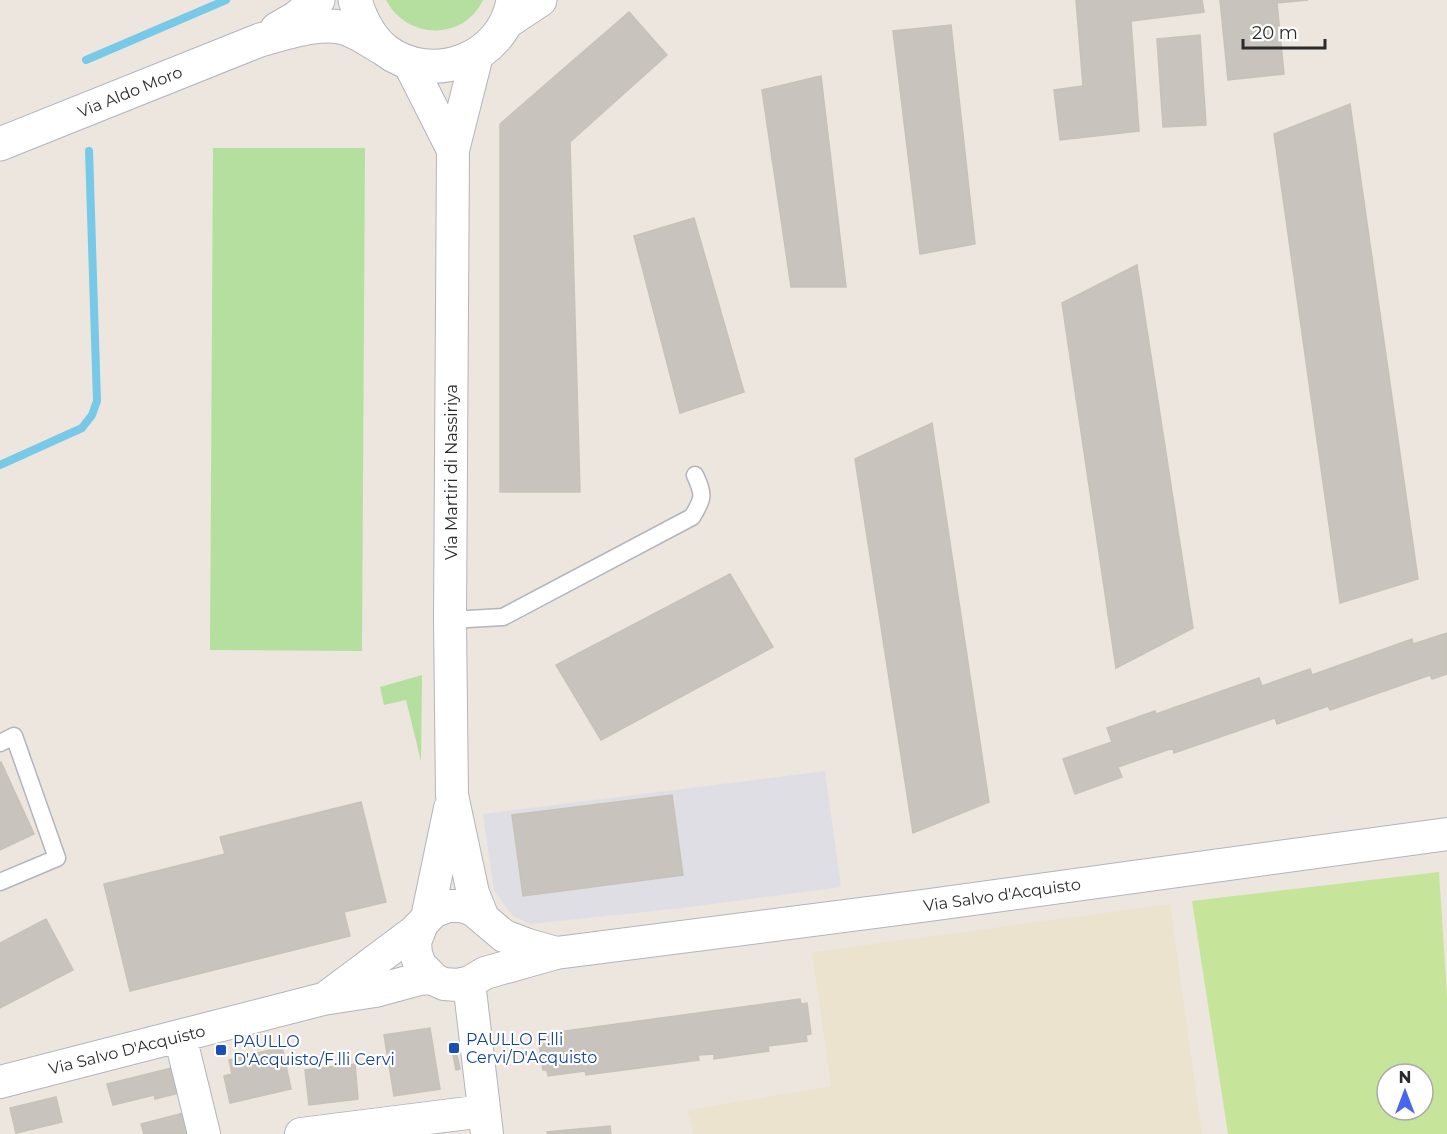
<svg xmlns="http://www.w3.org/2000/svg" width="1447" height="1134" font-family="Montserrat,sans-serif">
  <rect width="100%" height="100%" fill="#ece6de"/>
  <path fill="#e0dee5" d="M 825,771 L 841,887 L 682,908 L 531,924 L 513,916 L 494,891 L 483,814 Z"/>
  <path fill="#ece3cf" d="M 1170,904 L 1202,1134 L 693,1134 L 687,1110 L 831,1086 L 812,952 Z"/>
  <path fill="#b4df9f" d="M 386,0 L 483,0 C 463,42 406,39 386,0 Z
    M 213,148 L 365,148 L 362,651 L 210,650 Z
    M 422,675 L 421,761 L 406,700 L 384,705 L 380,687 Z"/>
  <path fill="#c6e59b" fill-rule="evenodd" d="M 1439,872 L 1447,996 L 1447,1134 L 1228,1134 L 1192,901 ZM 1387,1074 L 1423,1074 L 1423,1110 L 1387,1110 Z"/>
  <g fill="none" stroke-linecap="round" stroke-linejoin="round">
    <path stroke="#78c9e7" stroke-width="8" d="M 86,60 L 226,0
      M 0,465 L 82,428 L 92,415 L 97,401 L 89,151"/>
  </g>
  <path fill="#c8c4bd" stroke="#c7c2b8" stroke-width="1.5" d="M 1076,0 L 1202,0 L 1204,12 L 1131,21 L 1139,131 L 1060,140 L 1054,90 L 1083,86 Z
    M 1220,0 L 1308,0 L 1277,3 L 1284,74 L 1228,80 Z
    M 629,12 L 667,55 L 570,142 L 580,492 L 500,492 L 500,124 Z
    M 951,25 L 975,244 L 920,254 L 893,31 Z
    M 1200,35 L 1206,125 L 1163,127 L 1157,39 Z
    M 821,76 L 846,287 L 791,287 L 762,90 Z
    M 1350,104 L 1418,579 L 1340,603 L 1274,134 Z
    M 694,218 L 744,392 L 680,413 L 634,236 Z
    M 1137,265 L 1193,628 L 1116,668 L 1062,303 Z
    M 932,423 L 989,802 L 913,833 L 855,459 Z
    M 730,574 L 773,647 L 601,740 L 556,665 Z
    M 1447,633 L 1447,674 L 1432,679 L 1430,675 L 1330,710 L 1328,706 L 1277,724 L 1275,718 L 1174,753 L 1173,748 L 1118,767 L 1122,777 L 1075,794 L 1063,759 L 1112,742 L 1107,728 L 1155,711 L 1156,714 L 1259,678 L 1262,686 L 1310,669 L 1312,675 L 1412,639 L 1413,644 Z
    M 1,762 L 34,834 L 0,850 L 0,763 Z
    M 672,795 L 683,875 L 523,896 L 512,815 Z
    M 361,802 L 386,902 L 344,912 L 350,936 L 130,991 L 104,884 L 225,854 L 220,837 Z
    M 46,919 L 73,970 L 0,1008 L 0,943 Z
    M 800,999 L 801,1004 L 807,1003 L 811,1034 L 806,1035 L 807,1041 L 768,1046 L 769,1051 L 714,1059 L 714,1054 L 698,1055 L 699,1060 L 586,1075 L 585,1071 L 548,1076 L 547,1070 L 543,1070 L 538,1039 L 545,1038 L 544,1034 Z
    M 430,1028 L 440,1089 L 394,1096 L 384,1035 Z
    M 282,1047 L 291,1089 L 230,1103 L 224,1076 L 232,1074 L 229,1060 Z
    M 453,1055 L 457,1055 L 460,1069 L 456,1070 Z
    M 355,1064 L 358,1099 L 309,1105 L 305,1070 Z
    M 172,1068 L 179,1093 L 155,1099 L 154,1095 L 113,1105 L 107,1084 Z
    M 56,1097 L 62,1122 L 16,1133 L 10,1108 Z
    M 184,1113 L 189,1134 L 144,1134 L 141,1124 Z
    M 610,1126 L 611,1134 L 548,1134 L 547,1132 Z"/>
  <g fill="none" stroke-linecap="round" stroke-linejoin="round">
    <g stroke="#b2b4be" stroke-width="19">
      <path id="service" d="M 450,620 L 503,617 L 692,517 C 704,498 704,495 695,475
        M 0,743 L 14,736 L 57,858 L 0,882"/>
    </g>
    <g stroke="#b2b4be" stroke-width="34">
      <path id="minor" d="M 477,55 L 453,150 L 450,620 L 452,795 L 473,893 L 483,918
        M 409,63 L 453,150
        M 427,918 L 450,808
        M 422,924 L 415,942 L 416,954 L 420,965 L 435,980 L 444,984 L 458,985 L 470,982 L 485,973 L 556,953 L 922,906 L 1447,834
        M 465,984 L 470,992 L 471,999 L 487,1134
        M 328,996 L 415,931 L 433,912 L 448,906 L 462,906 L 473,910 L 504,936 L 528,945 L 556,953
        M 180,1036 L 204,1134
        M 0,1082 L 323,999 L 375,991 L 419,979 L 432,978
        M 301,1134 L 484,1111"/>
    </g>
    <g stroke="#b2b4be" stroke-width="35">
      <path id="tertiary" d="M 355,0 C 361,20 369,37 385,50 C 432,86 504,59 513,0
        M 507,22 L 540,0
        M 277,29 L 296,18 L 318,0
        M 0,144 L 260,40 C 285,33 326,19 350,30 C 362,35 373,43 384,49"/>
    </g>
    <use href="#service" stroke="#fff" stroke-width="16"/>
    <use href="#minor" stroke="#fff" stroke-width="32"/>
    <use href="#tertiary" stroke="#fff" stroke-width="33"/>
  </g>
  <g fill="#1a4fb4" stroke="#fff" stroke-width="2">
    <rect x="448" y="1042" width="12" height="12" rx="3"/>
    <rect x="215" y="1044" width="12" height="12" rx="3"/>
  </g>
  <g text-anchor="middle" dominant-baseline="central" stroke-width="4.5" stroke-linejoin="round" paint-order="stroke">
    <g font-size="16" fill="#2b2b2b" stroke="#fff">
      <text transform="translate(130 92) rotate(-22)">Via Aldo Moro</text>
      <text transform="translate(451 472) rotate(-90)">Via Martiri di Nassiriya</text>
      <text transform="translate(1002 895) rotate(-8)">Via Salvo d'Acquisto</text>
      <text transform="translate(127 1050) rotate(-14)">Via Salvo D'Acquisto</text>
    </g>
    <g font-size="16" fill="#164399" stroke="#fff" text-anchor="start">
      <text x="466" y="1039">PAULLO F.lli<tspan x="466" dy="18">Cervi/D'Acquisto</tspan></text>
      <text x="233" y="1041">PAULLO<tspan x="233" dy="18">D'Acquisto/F.lli Cervi</tspan></text>
    </g>
  </g>
  <g transform="translate(1405 1092)"><circle r="28" fill="#ffffff" stroke="#aaaaaa" stroke-width="1.5"/>
  <path d="M0-4.5L10 22L0 15L-10 22Z" fill="#4967ee"/>
  <text y="-9" font-size="16" font-weight="bold" text-anchor="middle" fill="#2b2b2b">N</text>
  </g>
  <path d="M1243 39v9h82v-9" fill="none" stroke="#2b2b2b" stroke-width="3"/>
  <text x="1252" y="39" font-size="18" fill="#2b2b2b" stroke="#ffffff" stroke-width="4.5" paint-order="stroke">20 m</text>
</svg>
